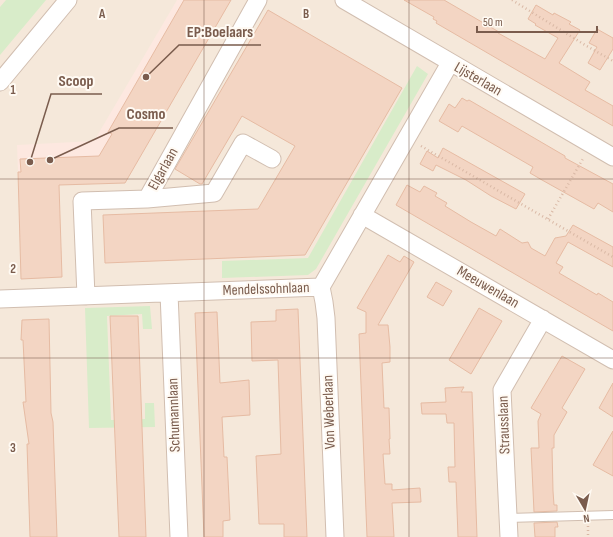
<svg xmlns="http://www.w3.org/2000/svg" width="613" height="537" font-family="'Sofia Sans Condensed',sans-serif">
  <rect width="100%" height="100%" fill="#fdf6ec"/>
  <path fill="#f5e8da" d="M 0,0 L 613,0 L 613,537 L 0,537 Z"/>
  <path fill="#fde8e0" d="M 177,0 L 206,0 L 108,168 L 18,172 L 17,145 L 94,141 Z"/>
  <path fill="#d8ecc9" d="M 6,0 L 46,0 L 0,55 L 0,7 Z
    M 417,66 L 428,74 L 316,269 L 308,275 L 222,278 L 222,261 L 308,258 Z
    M 150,306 L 152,329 L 143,329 L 142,314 L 107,316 L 111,420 L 145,419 L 145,403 L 154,403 L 155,427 L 89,428 L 85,308 Z"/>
  <path fill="#f3d5c3" stroke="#e6bba3" d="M 184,0 L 231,0 L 125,183 L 59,185 L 62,277 L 21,279 L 18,172 L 21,172 L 20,159 L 99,156 L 112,134 L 108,132 Z
    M 404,0 L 444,0 L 499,32 L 498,33 L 545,59 L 558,38 L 535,25 L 536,24 L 528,19 L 536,5 L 553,15 L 554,13 L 571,22 L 569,24 L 580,30 L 559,63 L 590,82 L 585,90 L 613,106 L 613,126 L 436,23 L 437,21 L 433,19 L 434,17 Z
    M 268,10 L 402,88 L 305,255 L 105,263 L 103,215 L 258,209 L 295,146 L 242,116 L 202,184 L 200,184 L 175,169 Z
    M 597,29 L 613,38 L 613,49 L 600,70 L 588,63 L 597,47 L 589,43 Z
    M 462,98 L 467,101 L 469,100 L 565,156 L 565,158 L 613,184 L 613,212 L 598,203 L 594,209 L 542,180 L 530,173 L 533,167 L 462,126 L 458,132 L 439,121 L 449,104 L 455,108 Z
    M 443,148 L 525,194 L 516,209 L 491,196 L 466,180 L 436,165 L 433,171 L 420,164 L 427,151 L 438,158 Z
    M 407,185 L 420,192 L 424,186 L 437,193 L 435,196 L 447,203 L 445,206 L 471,222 L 496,236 L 500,229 L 522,243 L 528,242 L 531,248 L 545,256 L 555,238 L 566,236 L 573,225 L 613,247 L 613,267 L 568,242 L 556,263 L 563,267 L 559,273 L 597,295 L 598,293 L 613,302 L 613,331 L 396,205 Z
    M 388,255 L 400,262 L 404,256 L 414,262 L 378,325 L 388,325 L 390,347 L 390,362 L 382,363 L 384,408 L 389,408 L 390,439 L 389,439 L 390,454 L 383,454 L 385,484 L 392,484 L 392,490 L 420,488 L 421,502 L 392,503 L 394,537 L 367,537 L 359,334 L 366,333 L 366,312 L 357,308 Z
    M 436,282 L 452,291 L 443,306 L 427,297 Z
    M 479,308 L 502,321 L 471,374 L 449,360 Z
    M 298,309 L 307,537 L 284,537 L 284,524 L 259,524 L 256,456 L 281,454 L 278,360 L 252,361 L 251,322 L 276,321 L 276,310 Z
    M 217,312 L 220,383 L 249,380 L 250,415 L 222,417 L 224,457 L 227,457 L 230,520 L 223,521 L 223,537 L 204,537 L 195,313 Z
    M 110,316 L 138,316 L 146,537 L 119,537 Z
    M 49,319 L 51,413 L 53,422 L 57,537 L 30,537 L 27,444 L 29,444 L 23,402 L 26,402 L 23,340 L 21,340 L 22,320 Z
    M 562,356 L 585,369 L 562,408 L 567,412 L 554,435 L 554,448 L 552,448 L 553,491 L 554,505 L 557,505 L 557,511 L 534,512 L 531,448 L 539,448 L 538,421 L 541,414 L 531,408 Z
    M 613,383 L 613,417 L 599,408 Z
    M 464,387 L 461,392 L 472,392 L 477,537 L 458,537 L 456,482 L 449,482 L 448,467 L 455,467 L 454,423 L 447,423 L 446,414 L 422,414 L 421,403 L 446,402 L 445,388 Z
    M 613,431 L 613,476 L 593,465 Z
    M 557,522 L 558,527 L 555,527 L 555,537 L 535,537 L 534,523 Z"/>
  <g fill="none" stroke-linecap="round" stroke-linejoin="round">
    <g stroke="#d1beb0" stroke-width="10">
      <path id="service" d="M 508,518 L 613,515"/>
    </g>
    <g stroke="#d1beb0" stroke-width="19">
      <path id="minor" d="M 344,0 L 613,157
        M 0,82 L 68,0
        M 147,199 L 214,193 L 243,143 L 272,159
        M 362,215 L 613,360
        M 321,287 L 324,302 L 326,318 L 335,537
        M 169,293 L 179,537
        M 86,296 L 82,201 L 147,199 L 258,0
        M 0,299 L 321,287 L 450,63
        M 509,537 L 502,390 L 543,319"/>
    </g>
    <path stroke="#d9b8a5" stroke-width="2.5" stroke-dasharray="1 3" stroke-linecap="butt" d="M 512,0 L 585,45 L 613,61
      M 421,146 L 613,257
      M 548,219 L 584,157
      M 588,526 L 588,537"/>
    <use href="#service" stroke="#fff" stroke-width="8"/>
    <use href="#minor" stroke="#fff" stroke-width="17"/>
  </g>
  <path fill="none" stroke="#7a5c4d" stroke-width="1" stroke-opacity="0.55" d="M 204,0 L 204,537M 409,0 L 409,537M 0,179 L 613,179M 0,358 L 613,358"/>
  <g text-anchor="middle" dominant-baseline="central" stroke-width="4" stroke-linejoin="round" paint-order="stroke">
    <g font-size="15" fill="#7a5c4d" stroke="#fffaf3">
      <text transform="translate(478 79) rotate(30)">Lijsterlaan</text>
      <text transform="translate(163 169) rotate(-61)">Elgarlaan</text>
      <text transform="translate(488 287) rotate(30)">Meeuwenlaan</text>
      <text transform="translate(266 289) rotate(-2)">Mendelssohnlaan</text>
      <text transform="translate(329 412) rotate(-92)">Von Weberlaan</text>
      <text transform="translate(174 415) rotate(-92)">Schumannlaan</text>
      <text transform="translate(504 425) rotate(-92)">Strausslaan</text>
    </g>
  </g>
  <g font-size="13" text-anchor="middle" font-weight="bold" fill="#7a5c4d" stroke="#fffaf3" stroke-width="4" stroke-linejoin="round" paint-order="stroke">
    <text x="102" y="18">A</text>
    <text x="306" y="18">B</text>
    <text x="13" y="94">1</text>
    <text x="13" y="273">2</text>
    <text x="13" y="452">3</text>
  </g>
  <path fill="none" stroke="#7a5c4d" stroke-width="1.5" d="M146 77L179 45H261M30 162L51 94H102M50 160L119 128H173"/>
  <g fill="#7a5c4d" stroke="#fffaf3" stroke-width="1.5">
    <circle cx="146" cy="77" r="4"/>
    <circle cx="30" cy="162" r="4"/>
    <circle cx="50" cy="160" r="4"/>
  </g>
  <g font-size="16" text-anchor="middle" font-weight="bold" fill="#7a5c4d" stroke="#fffaf3" stroke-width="4" stroke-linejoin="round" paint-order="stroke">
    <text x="220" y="37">EP:Boelaars</text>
    <text x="76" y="86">Scoop</text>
    <text x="146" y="119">Cosmo</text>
  </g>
  <g transform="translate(585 509) rotate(171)" stroke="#fffaf3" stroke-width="3" paint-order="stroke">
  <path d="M0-3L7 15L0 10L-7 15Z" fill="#7a5c4d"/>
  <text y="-6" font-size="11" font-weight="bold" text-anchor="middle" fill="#7a5c4d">N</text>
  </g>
  <path d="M477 26v6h120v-6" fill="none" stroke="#7a5c4d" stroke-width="2"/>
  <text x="483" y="26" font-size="12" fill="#7a5c4d" stroke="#fffaf3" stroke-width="3" paint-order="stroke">50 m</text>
</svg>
